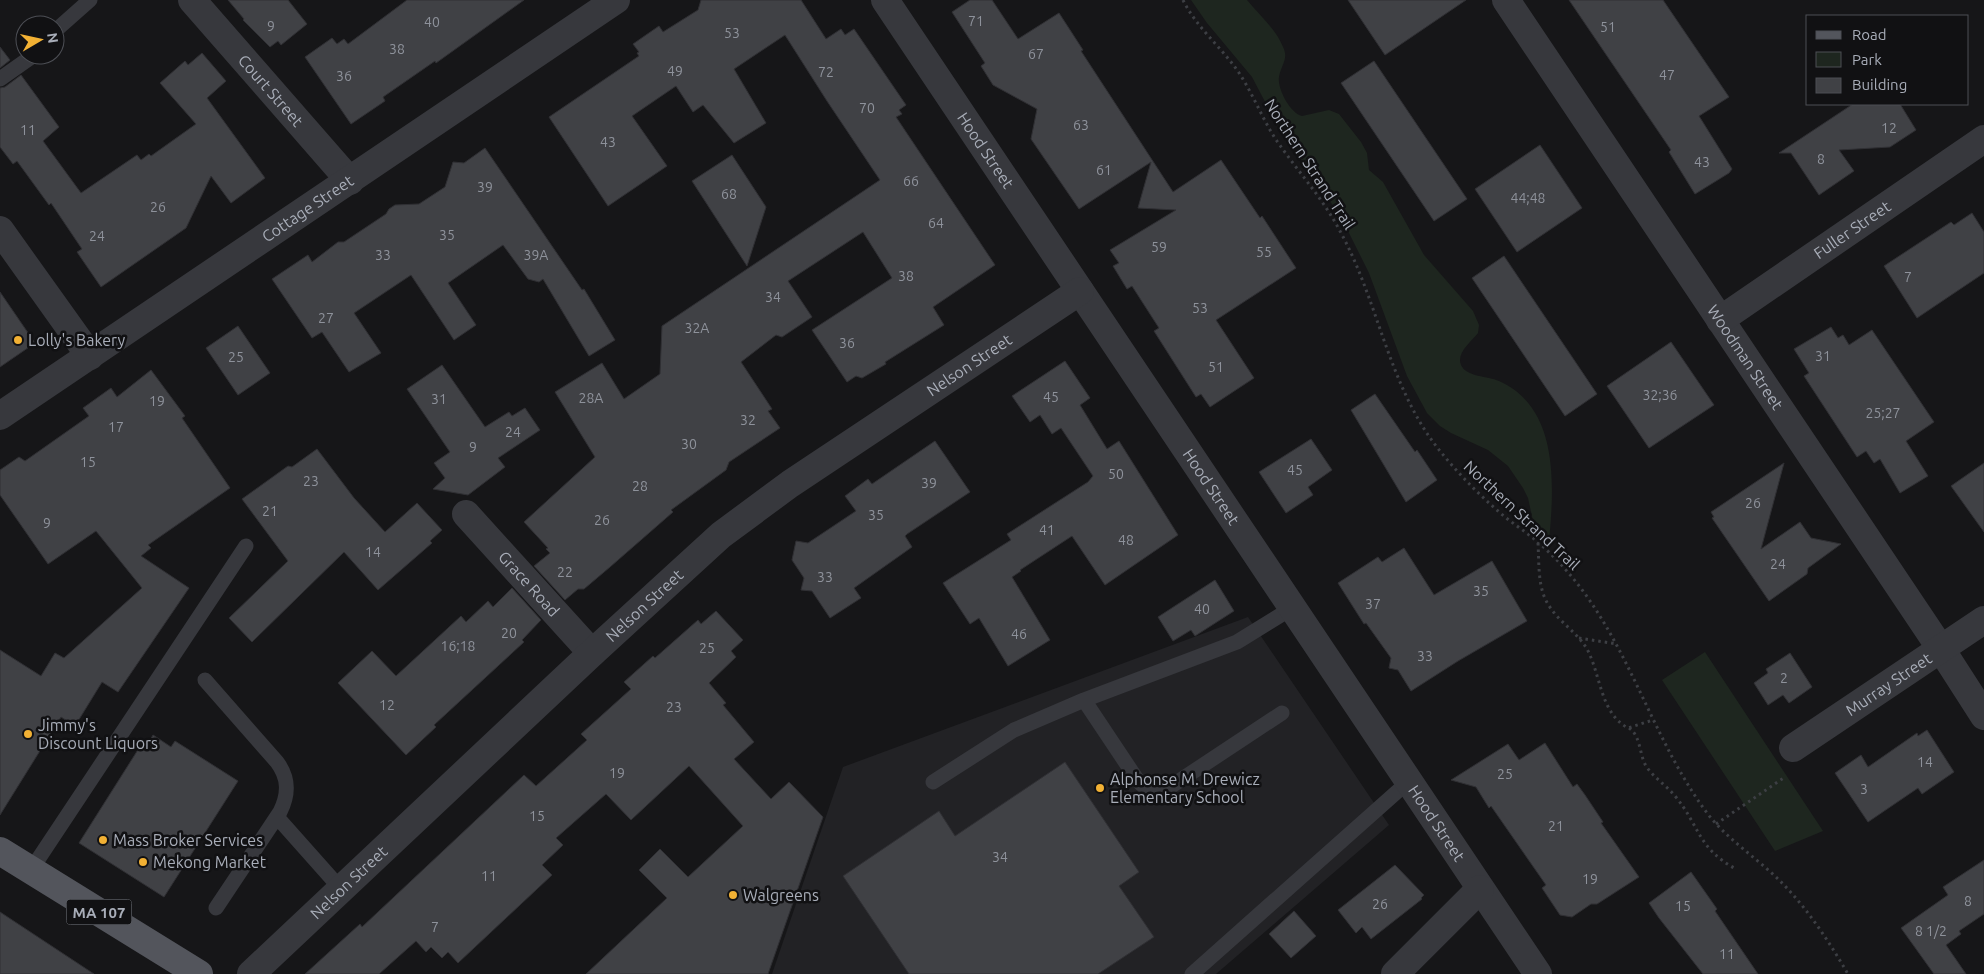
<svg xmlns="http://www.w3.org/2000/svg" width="1984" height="974" font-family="Ubuntu,sans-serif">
  <rect width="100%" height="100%" fill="#161618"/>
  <path fill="#222225" d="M 1248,617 L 1389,825 L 1216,974 L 772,974 L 843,767 Z"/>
  <path fill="#1e261f" d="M 1191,0 L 1247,0 C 1259,15 1276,29 1283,47 C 1289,59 1281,65 1279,77 C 1277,88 1290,113 1302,116 L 1329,110 L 1339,114 L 1361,142 L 1367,153 L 1369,170 L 1383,182 L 1424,255 L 1473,311 L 1479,325 L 1478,333 C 1471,342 1456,353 1461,365 C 1466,377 1488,376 1499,381 C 1560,408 1554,487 1549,542 L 1535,530 L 1528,498 L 1523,488 L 1508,466 L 1488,450 L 1451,433 L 1440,426 L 1427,413 L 1407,376 L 1369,273 L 1342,219 L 1317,182 L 1283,136 L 1252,77 L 1207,23 Z
    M 1705,652 L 1823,831 L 1775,851 L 1662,680 Z"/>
  <path fill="#404145" stroke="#303034" d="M 228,0 L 288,0 L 307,24 L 281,45 L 278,41 L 270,47 L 243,20 L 244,19 Z
    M 407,0 L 524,0 L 436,63 L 435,61 L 383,97 L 385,101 L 351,124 L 305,57 L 332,38 L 337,44 L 344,39 L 348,44 Z
    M 701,0 L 801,0 L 826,39 L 841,29 L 845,35 L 854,29 L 906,105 L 899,110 L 902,114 L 896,117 L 995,265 L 933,307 L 944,325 L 885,362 L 886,364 L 862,378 L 856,376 L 847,382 L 812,330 L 892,278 L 863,232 L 788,281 L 812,317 L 782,337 L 776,335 L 741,362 L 772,409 L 768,411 L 780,428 L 729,462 L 726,470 L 671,510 L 673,512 L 610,567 L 584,589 L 578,589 L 565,600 L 534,566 L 550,553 L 546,549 L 548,548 L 524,522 L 595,457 L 555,392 L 602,363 L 624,399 L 660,374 L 662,326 L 880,180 L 827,101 L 785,35 L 734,69 L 766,123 L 734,143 L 703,105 L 693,112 L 676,86 L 632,116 L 667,166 L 608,206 L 549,117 L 639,56 L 637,53 L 639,52 L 633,44 L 659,26 L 663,32 L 698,10 Z
    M 970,0 L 992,0 L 1018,39 L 1059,13 L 1083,50 L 1081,51 L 1173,192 L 1221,160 L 1260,218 L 1262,216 L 1296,268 L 1216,320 L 1254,378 L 1210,407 L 1201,394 L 1196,397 L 1154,331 L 1159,328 L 1132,286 L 1127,289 L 1113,266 L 1119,263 L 1110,250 L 1176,210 L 1138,208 L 1151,162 L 1079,209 L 1031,139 L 1037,109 L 993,85 L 981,66 L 985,63 L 952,12 Z
    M 1348,0 L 1466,0 L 1385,55 Z
    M 1569,0 L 1663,0 L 1729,97 L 1699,116 L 1732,169 L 1729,173 L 1695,194 L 1669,152 L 1671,150 Z
    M 0,47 L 10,60 L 0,68 Z
    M 202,53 L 226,81 L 207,98 L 265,178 L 231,203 L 211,176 L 186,228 L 101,287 L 77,252 L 82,249 L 51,203 L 49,205 L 17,161 L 13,164 L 0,147 L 0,88 L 5,87 L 21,75 L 59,127 L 43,141 L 81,193 L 137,155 L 141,160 L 149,154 L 151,156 L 196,124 L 160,83 L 185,61 L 188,65 Z
    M 1374,61 L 1467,199 L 1434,221 L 1341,83 Z
    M 1853,104 L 1900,104 L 1916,130 L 1890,147 L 1839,150 L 1854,171 L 1819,195 L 1791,153 L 1779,153 Z
    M 1540,145 L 1582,208 L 1517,252 L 1475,189 Z
    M 485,148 L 582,290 L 584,289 L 615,340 L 589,356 L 543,279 L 539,282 L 528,279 L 503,245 L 448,283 L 476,325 L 454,340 L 411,275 L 354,313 L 381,353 L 349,372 L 322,332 L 312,338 L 272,279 L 308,255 L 312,262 L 338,242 L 344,242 L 386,214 L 389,209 L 395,205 L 419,204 L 445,187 L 453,162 L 464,163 Z
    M 732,155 L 766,207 L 747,266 L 692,181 Z
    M 1972,213 L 1984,232 L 1984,273 L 1917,318 L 1884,266 L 1951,222 L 1954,225 Z
    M 1504,256 L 1597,394 L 1565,416 L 1472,278 Z
    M 0,292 L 35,343 L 0,367 Z
    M 238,326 L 270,373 L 238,395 L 206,348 Z
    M 1831,327 L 1838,338 L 1843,335 L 1849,345 L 1872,330 L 1934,422 L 1906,441 L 1928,476 L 1900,493 L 1880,459 L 1874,463 L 1866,451 L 1857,457 L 1804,376 L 1809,373 L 1794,349 Z
    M 1671,342 L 1714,405 L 1649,448 L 1607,386 Z
    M 1065,361 L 1090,398 L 1080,405 L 1107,449 L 1119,441 L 1178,535 L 1105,585 L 1072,536 L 1020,570 L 1021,571 L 1012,577 L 1050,640 L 1008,666 L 979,618 L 970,624 L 943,583 L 1011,540 L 1007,534 L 1088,482 L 1093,476 L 1061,428 L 1052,434 L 1040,415 L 1030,422 L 1012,396 Z
    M 442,365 L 485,427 L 509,412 L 512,416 L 525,408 L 540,430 L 498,458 L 505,467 L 468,495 L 433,489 L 445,478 L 434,463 L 450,452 L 407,389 Z
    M 151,370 L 185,416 L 182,418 L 230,488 L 148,545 L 151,548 L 141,556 L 189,588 L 118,692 L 102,682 L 75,726 L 61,717 L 0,815 L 0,650 L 41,676 L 55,653 L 64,658 L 142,588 L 96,531 L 48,564 L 0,495 L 0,470 L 19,457 L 25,461 L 89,416 L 83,408 L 111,388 L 117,397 Z
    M 1375,394 L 1415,452 L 1417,450 L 1437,480 L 1406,502 L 1351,410 Z
    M 1311,439 L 1332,470 L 1308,487 L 1313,495 L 1286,513 L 1259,472 Z
    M 935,441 L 970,492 L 907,534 L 905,536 L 912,547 L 854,588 L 861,598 L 830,618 L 812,591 L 801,590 L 804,578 L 792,560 L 796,541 L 808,543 L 856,511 L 845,496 L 868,479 L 872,484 Z
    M 317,449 L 354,498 L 385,532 L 417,503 L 442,530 L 430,541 L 432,543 L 378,590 L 344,552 L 252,642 L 229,618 L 288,561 L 242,499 L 288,466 L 292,467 Z
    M 1784,463 L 1761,549 L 1800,522 L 1811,538 L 1841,544 L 1808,568 L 1807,574 L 1769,601 L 1712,518 L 1714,517 L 1711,512 Z
    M 1984,463 L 1984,532 L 1951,486 Z
    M 1404,548 L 1434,595 L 1492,561 L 1527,621 L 1458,661 L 1411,691 L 1398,670 L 1389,668 L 1391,658 L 1366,623 L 1364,624 L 1338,583 L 1378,557 L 1382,562 Z
    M 1215,580 L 1234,611 L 1195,636 L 1191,630 L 1173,641 L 1158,617 Z
    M 512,588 L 541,620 L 522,640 L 524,642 L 434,725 L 436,727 L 406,755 L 338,683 L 372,651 L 396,676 L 461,616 L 466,622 L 488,601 L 493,607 Z
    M 716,611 L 743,640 L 731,651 L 736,657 L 709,683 L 726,703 L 723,705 L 754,742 L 734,759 L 771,799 L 789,782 L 823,817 L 768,974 L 586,974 L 667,898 L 639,870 L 660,849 L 688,877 L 743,826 L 689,766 L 631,820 L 606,794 L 556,838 L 563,845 L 542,865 L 552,875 L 458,963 L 448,952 L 442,958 L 431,947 L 426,952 L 416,941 L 379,974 L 305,974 L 360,924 L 362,927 L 524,775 L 536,786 L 587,740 L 581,734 L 631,689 L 624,682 L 653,656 L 655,658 L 698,620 L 701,624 Z
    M 1790,653 L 1812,687 L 1789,703 L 1783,695 L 1768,705 L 1754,683 L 1768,673 L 1766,669 Z
    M 1927,730 L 1954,772 L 1922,794 L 1918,788 L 1868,822 L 1835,773 L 1861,755 L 1868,767 L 1917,733 L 1918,736 Z
    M 153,735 L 171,747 L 175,741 L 238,781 L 164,897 L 79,843 L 141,745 L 146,748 Z
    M 1545,743 L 1573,787 L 1577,784 L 1585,795 L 1603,822 L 1601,823 L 1639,877 L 1597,904 L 1591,904 L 1572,917 L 1560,915 L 1542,888 L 1546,885 L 1491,806 L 1489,808 L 1476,787 L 1451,780 L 1508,744 L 1519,760 Z
    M 1065,762 L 1139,872 L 1119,886 L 1154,937 L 1098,974 L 909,974 L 843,876 L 939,811 L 955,836 Z
    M 1984,860 L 1984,914 L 1959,931 L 1961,934 L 1946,945 L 1966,974 L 1934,974 L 1901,928 L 1948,895 L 1943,887 Z
    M 1395,865 L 1424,895 L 1421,898 L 1422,899 L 1371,939 L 1362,927 L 1356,933 L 1338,910 Z
    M 1691,872 L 1717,909 L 1715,911 L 1758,974 L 1703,974 L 1659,918 L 1649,903 Z
    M 1294,911 L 1316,936 L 1291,958 L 1269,934 Z
    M 0,912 L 94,974 L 0,974 Z"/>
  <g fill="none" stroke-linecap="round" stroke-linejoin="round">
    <path stroke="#3d3f44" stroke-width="3" stroke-dasharray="2.5 4" stroke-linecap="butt" d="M 1183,0 C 1197,29 1224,49 1241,76 C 1255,98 1264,123 1279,144 C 1300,174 1324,200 1341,233 C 1378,301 1388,383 1436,446 C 1454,469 1475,491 1498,511 C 1511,523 1527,532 1540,544 C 1558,560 1574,578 1588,598 C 1635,665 1658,747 1707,813 C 1726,838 1754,856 1777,878 C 1806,906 1828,940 1848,974
      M 1538,543 C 1539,561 1538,580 1544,596 C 1553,619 1575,629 1587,649 C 1601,675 1600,713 1628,728 L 1653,720
      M 1579,638 L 1617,644
      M 1629,728 C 1641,736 1639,754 1646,766 C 1654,778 1666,785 1675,796 C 1700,826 1697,848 1736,869
      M 1716,824 L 1785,777"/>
    <path stroke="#37383d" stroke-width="15" d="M 55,31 L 90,0
      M 0,79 L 34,55
      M 205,680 L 277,762 C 289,778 289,794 280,812 L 216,908
      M 1282,713 L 1170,787 C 1159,794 1147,791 1138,781 L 1084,700 L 1237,642 L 1292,608
      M 933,782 L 1014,730 L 1084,700
      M 277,817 L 341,889
      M 31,870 L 246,546
      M 1192,974 L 1408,782"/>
    <g stroke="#37383d" stroke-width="28">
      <path id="s1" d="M 192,0 L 350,181"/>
      <path id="s2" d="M 885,0 L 1538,974"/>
      <path id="s3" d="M 1506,0 L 1941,649 L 1984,716"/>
      <path d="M 0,230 L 90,356"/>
      <path id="s4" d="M 1720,320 L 1984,139"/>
      <path id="s5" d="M 466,514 L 592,653"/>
      <path id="s6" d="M 1793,748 L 1984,620"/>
      <path id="s7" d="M 251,974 L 592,653 L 721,535 L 790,484 L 1080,291"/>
      <path d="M 1395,974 L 1480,889"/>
    </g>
    <path stroke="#37383d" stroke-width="28" id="s8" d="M 0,416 L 616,0"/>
    <path stroke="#53555c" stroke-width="28" d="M 0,851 L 199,974"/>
  </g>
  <g fill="#f2b134" stroke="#111113" stroke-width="2">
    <circle cx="18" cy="340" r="5"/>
    <circle cx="28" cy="734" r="5"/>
    <circle cx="1100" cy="788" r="5"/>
    <circle cx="103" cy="840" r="5"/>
    <circle cx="143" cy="862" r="5"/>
    <circle cx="733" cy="895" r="5"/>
  </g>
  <g text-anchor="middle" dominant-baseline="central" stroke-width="5" stroke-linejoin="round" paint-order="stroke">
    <g font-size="14" fill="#8e929b">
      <text x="976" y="21">71</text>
      <text x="432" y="22">40</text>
      <text x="271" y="26">9</text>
      <text x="1608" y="27">51</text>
      <text x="732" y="33">53</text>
      <text x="397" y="49">38</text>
      <text x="1036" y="54">67</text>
      <text x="675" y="71">49</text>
      <text x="826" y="72">72</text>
      <text x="1667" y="75">47</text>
      <text x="344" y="76">36</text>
      <text x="867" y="108">70</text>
      <text x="1081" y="125">63</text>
      <text x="1889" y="128">12</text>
      <text x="28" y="130">11</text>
      <text x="608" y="142">43</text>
      <text x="1821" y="159">8</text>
      <text x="1702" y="162">43</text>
      <text x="1104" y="170">61</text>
      <text x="911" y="181">66</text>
      <text x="485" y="187">39</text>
      <text x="729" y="194">68</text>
      <text x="1528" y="198">44;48</text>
      <text x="158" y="207">26</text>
      <text x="936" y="223">64</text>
      <text x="447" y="235">35</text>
      <text x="97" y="236">24</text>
      <text x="1159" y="247">59</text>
      <text x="1264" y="252">55</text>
      <text x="383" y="255">33</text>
      <text x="536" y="255">39A</text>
      <text x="906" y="276">38</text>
      <text x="1908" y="277">7</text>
      <text x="773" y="297">34</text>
      <text x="1200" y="308">53</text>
      <text x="326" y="318">27</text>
      <text x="697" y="328">32A</text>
      <text x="847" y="343">36</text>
      <text x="1823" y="356">31</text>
      <text x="236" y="357">25</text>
      <text x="1216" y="367">51</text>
      <text x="1660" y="395">32;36</text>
      <text x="1051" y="397">45</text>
      <text x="591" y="398">28A</text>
      <text x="439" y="399">31</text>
      <text x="157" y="401">19</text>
      <text x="1883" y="413">25;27</text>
      <text x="748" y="420">32</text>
      <text x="116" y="427">17</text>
      <text x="513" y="432">24</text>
      <text x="689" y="444">30</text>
      <text x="473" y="447">9</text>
      <text x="88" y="462">15</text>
      <text x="1295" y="470">45</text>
      <text x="1116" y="474">50</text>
      <text x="311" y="481">23</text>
      <text x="929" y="483">39</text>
      <text x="640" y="486">28</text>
      <text x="1753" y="503">26</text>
      <text x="270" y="511">21</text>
      <text x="876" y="515">35</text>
      <text x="602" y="520">26</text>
      <text x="47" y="523">9</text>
      <text x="1047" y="530">41</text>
      <text x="1126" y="540">48</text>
      <text x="373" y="552">14</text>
      <text x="1778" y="564">24</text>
      <text x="565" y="572">22</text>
      <text x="825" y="577">33</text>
      <text x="1481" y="591">35</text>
      <text x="1373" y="604">37</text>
      <text x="1202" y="609">40</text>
      <text x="509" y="633">20</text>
      <text x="1019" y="634">46</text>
      <text x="458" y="646">16;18</text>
      <text x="707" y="648">25</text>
      <text x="1425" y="656">33</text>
      <text x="1784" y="678">2</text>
      <text x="387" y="705">12</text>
      <text x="674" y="707">23</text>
      <text x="1925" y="762">14</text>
      <text x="617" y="773">19</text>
      <text x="1505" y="774">25</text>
      <text x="1864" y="789">3</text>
      <text x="537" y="816">15</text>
      <text x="1556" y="826">21</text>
      <text x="1000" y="857">34</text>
      <text x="489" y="876">11</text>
      <text x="1590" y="879">19</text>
      <text x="1968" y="901">8</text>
      <text x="1380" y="904">26</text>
      <text x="1683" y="906">15</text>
      <text x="435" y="927">7</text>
      <text x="1931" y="931">8 1/2</text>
      <text x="1727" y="954">11</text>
    </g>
    <rect fill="#111113" stroke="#7b7e86" stroke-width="1" x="66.5" y="899.5" width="65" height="25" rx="4"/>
    <g font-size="15" font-weight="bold" fill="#a8adb8">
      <text x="99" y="912">MA 107</text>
    </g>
    <g font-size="16" fill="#a8adb8" stroke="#111113">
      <text stroke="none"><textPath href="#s1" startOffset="120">Court Street</textPath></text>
      <text stroke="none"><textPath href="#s2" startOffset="181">Hood Street</textPath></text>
      <text transform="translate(1310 164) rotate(57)">Northern Strand Trail</text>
      <text stroke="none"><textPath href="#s8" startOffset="371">Cottage Street</textPath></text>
      <text stroke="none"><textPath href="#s4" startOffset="160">Fuller Street</textPath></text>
      <text stroke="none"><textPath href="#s3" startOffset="430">Woodman Street</textPath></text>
      <text stroke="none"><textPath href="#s7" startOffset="944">Nelson Street</textPath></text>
      <text stroke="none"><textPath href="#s2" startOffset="586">Hood Street</textPath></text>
      <text transform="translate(1522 515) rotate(43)">Northern Strand Trail</text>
      <text stroke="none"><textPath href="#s5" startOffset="94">Grace Road</textPath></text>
      <text stroke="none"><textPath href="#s7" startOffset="539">Nelson Street</textPath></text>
      <text stroke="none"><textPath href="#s6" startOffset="115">Murray Street</textPath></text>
      <text stroke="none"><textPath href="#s2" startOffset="991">Hood Street</textPath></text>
      <text stroke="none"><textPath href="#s7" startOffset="134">Nelson Street</textPath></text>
    </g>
    <g font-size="16" fill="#a8adb8" stroke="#111113" text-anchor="start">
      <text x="28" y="340">Lolly's Bakery</text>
      <text x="38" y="725">Jimmy's<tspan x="38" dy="18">Discount Liquors</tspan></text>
      <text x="1110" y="779">Alphonse M. Drewicz<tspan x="1110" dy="18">Elementary School</tspan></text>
      <text x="113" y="840">Mass Broker Services</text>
      <text x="153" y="862">Mekong Market</text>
      <text x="743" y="895">Walgreens</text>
    </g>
  </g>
  <rect x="1806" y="15" width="162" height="90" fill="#111113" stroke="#4d4f55"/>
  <rect x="1816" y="31" width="25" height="8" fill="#53555c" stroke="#4d4f55"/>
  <text x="1852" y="40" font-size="15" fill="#a8adb8">Road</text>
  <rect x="1816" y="52" width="25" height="15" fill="#1e261f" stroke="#4d4f55"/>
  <text x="1852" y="65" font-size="15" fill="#a8adb8">Park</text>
  <rect x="1816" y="78" width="25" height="15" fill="#404145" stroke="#4d4f55"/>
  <text x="1852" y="90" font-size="15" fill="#a8adb8">Building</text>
  <g transform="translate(40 40) rotate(81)"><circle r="24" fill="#111113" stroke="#4d4f55"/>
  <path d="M0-4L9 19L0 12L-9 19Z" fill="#f2b134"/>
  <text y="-8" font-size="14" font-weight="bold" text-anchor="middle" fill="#a8adb8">N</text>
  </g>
</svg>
